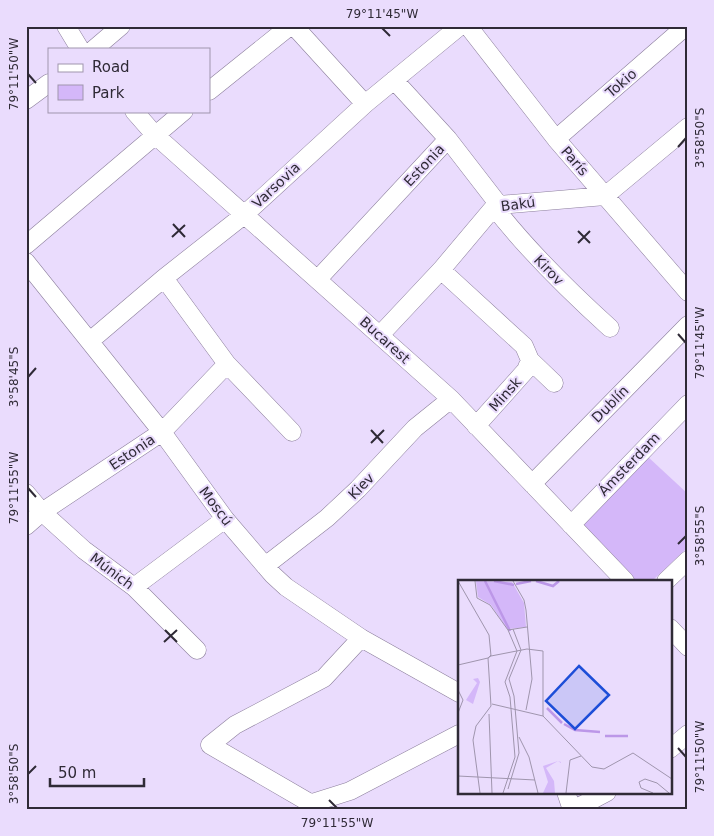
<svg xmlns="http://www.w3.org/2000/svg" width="714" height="836" font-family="'DejaVu Sans',sans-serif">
  <rect width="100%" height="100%" fill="#eadcfd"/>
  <path fill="#d4b7f9" d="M 647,456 L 688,494 L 688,547 L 652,581 L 635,581 L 580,525 Z"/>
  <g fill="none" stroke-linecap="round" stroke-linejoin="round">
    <g stroke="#8c7f9c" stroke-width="19">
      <path id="minor" d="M 66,26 L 80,49
        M 294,26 L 365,104
        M 468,26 L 556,139 L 688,292
        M 94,49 L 121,26
        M 394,80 L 448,139 L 499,205
        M 209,91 L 290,26
        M 26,100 L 49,83
        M 134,111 L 155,135 L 451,399 L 625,581
        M 556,139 L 686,26
        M 494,207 C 529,252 568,290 610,328
        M 26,245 L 184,111
        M 26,262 L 162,432 L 225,519 L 273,575 L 286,587 L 361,638 L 459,693
        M 441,270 L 524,346 L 530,360 L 554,383
        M 164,278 L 227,364 L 292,432
        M 318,279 L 448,139
        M 380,335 L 441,270 L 494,207 L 499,205 L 605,196 L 688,127
        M 90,341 L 164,278 L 244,215 L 365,104 L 460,26
        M 476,426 L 526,370 L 530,360
        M 532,484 L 688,325
        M 26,493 L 42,512 L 84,550 L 134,587 L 197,650
        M 571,525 L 688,404
        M 26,526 L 42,512 L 162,432 L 227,364
        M 265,566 L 327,518 L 358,489 L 415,428 L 451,399
        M 666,581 L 688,560
        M 134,587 L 225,519
        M 670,628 L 688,647
        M 670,749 L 688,734
        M 566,792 L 572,810
        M 312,803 L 350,791 L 459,734
        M 322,810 L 210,745 L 235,725 L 324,678 L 361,638
        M 573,810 L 607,792"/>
    </g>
    <use href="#minor" stroke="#fff" stroke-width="18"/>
  </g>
  <path fill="none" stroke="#2f2a36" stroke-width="2" d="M 382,28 L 390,36M 28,74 L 36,83M 678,147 L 686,138M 173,224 L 185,237M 578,231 L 590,243M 172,237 L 185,225M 578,243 L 590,231M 678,334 L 686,343M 28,377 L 36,368M 371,430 L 383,443M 371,443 L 384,430M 28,488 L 36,497M 678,544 L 686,536M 165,630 L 177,642M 164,642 L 177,630M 678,748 L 686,757M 28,774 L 36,766M 329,800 L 337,808"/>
  <g text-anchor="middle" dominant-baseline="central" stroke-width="4" stroke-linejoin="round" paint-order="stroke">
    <g font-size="14" fill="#2f2a36" stroke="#eadcfd">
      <text transform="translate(621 83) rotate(-41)">Tokio</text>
      <text transform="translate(575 161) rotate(49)">París</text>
      <text transform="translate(424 165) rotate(-47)">Estonia</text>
      <text transform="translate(276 185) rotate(-43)">Varsovia</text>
      <text transform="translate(518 204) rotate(-8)">Bakú</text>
      <text transform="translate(549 270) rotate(46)">Kirov</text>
      <text transform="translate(385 340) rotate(42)">Bucarest</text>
      <text transform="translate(505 394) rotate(-48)">Minsk</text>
      <text transform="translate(610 404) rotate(-45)">Dublín</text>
      <text transform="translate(132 452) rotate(-34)">Estonia</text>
      <text transform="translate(629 464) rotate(-46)">Ámsterdam</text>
      <text transform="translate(361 486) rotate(-46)">Kiev</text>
      <text transform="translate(216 506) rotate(53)">Moscú</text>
      <text transform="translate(112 571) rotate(37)">Múnich</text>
    </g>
  </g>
  <g transform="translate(458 580)">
    <rect width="214" height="214" fill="#eadcfd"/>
    <path d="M 18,1 L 54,2 L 66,23 L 68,47 L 49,49 L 33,25 L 20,17 ZM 20,98 L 22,102 L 15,124 L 8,120 L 19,103 L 15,99 ZM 100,181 L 88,188 L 96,201 L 97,213 L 85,213 L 90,202 L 85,186 L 100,181 L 103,182 L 103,183 Z" fill="#d4b7f9"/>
    <path fill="none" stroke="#bc97e8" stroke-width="2.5" d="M 27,1 L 52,51M 36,1 L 56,5M 78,1 L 95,6 L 101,1M 58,4 L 73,1M 89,128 L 104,143M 106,144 L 117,150 L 142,152M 147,156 L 170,156"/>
    <path fill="none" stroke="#9f95ad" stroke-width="1" d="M 0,1 L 31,55 L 33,76 L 30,78 L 33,75M 17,1 L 19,18 L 32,25 L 50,50M 55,1 L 66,20 L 68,30 L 74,99 L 68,130M 33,76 L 69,69 L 85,71 L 85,136 L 134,187 L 146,189 L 175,173 L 214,199M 0,85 L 30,78M 0,110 L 5,120 L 0,133M 34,124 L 85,136M 31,134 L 34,213M 61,157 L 71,177 L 80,213M 0,196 L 77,200M 50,209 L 61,173 L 56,116 L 51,99 L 63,70 L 55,49M 22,213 L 15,160 L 18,146 L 33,126 L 30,78M 45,213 L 57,177 L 52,117 L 47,102 L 59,71 L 50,50 L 69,47M 108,213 L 112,180 L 123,176M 195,213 L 183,208 L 181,202 L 187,199 L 199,203 L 211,213"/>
    <path fill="#1d4ed8" fill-opacity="0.15" stroke="#1d4ed8" stroke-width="2.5" d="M 121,86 L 151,115 L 117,149 L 88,121 Z"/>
    <rect width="214" height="214" fill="none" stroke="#2f2a36" stroke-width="2.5"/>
  </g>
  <rect width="714" height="836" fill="none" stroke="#eadcfd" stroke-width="55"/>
  <rect x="48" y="48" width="162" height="65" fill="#eadcfd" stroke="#9f95ad"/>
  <rect x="58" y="64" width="25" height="8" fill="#ffffff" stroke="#9f95ad"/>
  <text x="92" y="72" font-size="15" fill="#2f2a36">Road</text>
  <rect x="58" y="85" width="25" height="15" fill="#d4b7f9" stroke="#9f95ad"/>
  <text x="92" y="98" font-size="15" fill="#2f2a36">Park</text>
  <path d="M50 778v8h94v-8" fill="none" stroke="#2f2a36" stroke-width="2.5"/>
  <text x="58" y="778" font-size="15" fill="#2f2a36" stroke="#eadcfd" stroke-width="4" paint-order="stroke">50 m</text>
  <rect x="28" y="28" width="658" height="780" fill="none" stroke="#2f2a36" stroke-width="2"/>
  <g font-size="12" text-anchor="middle" fill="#2f2a36">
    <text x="382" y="18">79°11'45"W</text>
    <text transform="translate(14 74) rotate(-90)" y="4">79°11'50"W</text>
    <text transform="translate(700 138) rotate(-90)" y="4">3°58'50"S</text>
    <text transform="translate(700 343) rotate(-90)" y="4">79°11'45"W</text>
    <text transform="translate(14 377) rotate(-90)" y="4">3°58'45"S</text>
    <text transform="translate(14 488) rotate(-90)" y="4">79°11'55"W</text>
    <text transform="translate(700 536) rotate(-90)" y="4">3°58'55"S</text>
    <text transform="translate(700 757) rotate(-90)" y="4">79°11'50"W</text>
    <text transform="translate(14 774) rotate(-90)" y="4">3°58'50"S</text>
    <text x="337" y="827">79°11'55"W</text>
  </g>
</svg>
